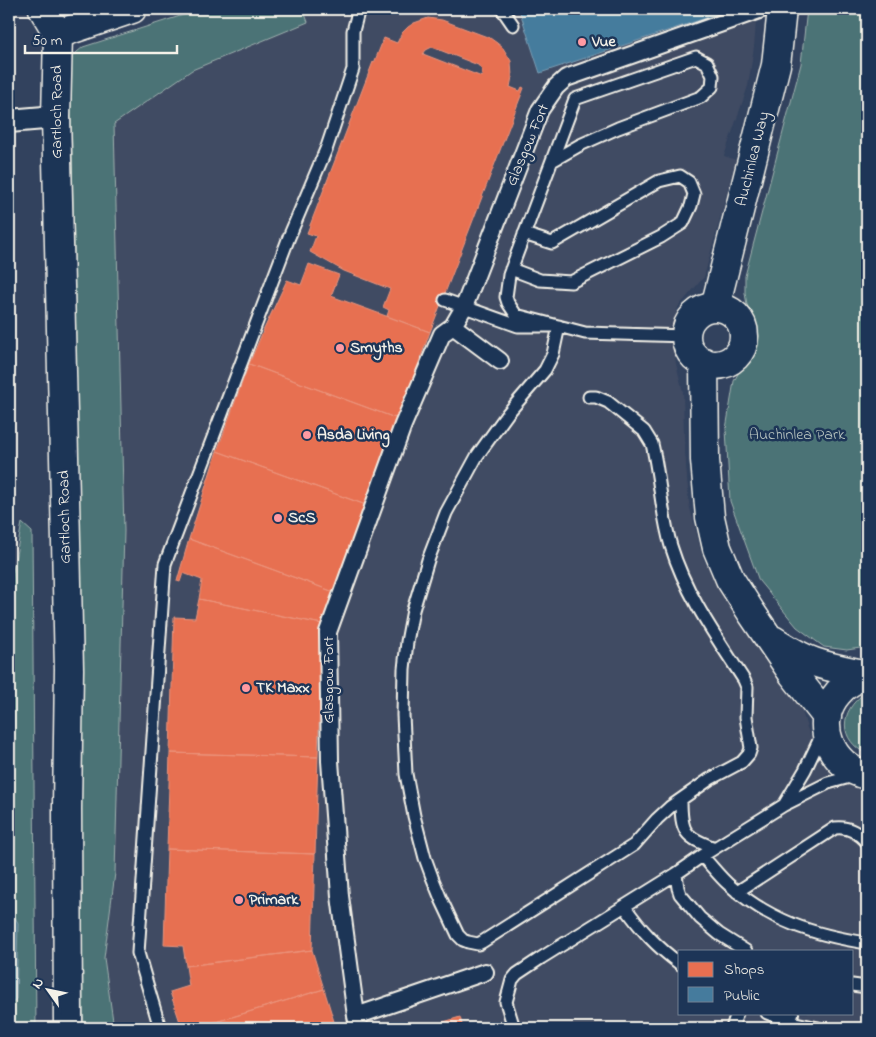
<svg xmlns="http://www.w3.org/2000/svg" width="876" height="1037" font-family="'Indie Flower',sans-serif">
  <rect width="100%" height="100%" fill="#32425e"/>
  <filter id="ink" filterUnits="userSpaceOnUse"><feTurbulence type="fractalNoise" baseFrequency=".02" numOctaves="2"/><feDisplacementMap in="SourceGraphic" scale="10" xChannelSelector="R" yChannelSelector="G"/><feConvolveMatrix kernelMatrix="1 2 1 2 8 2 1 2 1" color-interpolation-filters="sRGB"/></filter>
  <g filter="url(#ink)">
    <path fill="#414b63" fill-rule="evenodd" d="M 303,9 L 757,9 L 754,47 L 748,86 L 724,156 L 736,160 L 704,277 L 678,307 L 672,333 L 676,364 L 683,392 L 684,439 L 689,504 L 703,558 L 715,581 L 739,618 L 797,695 L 807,728 L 817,750 L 834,771 L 867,787 L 867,1028 L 114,1028 L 104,958 L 115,873 L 124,531 L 114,124 L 192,70 L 308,22 ZM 680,951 L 852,951 L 852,1013 L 680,1013 Z"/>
    <path fill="#4b7376" stroke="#a0b2af" d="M 202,9 L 303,9 L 308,22 L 192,70 L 114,124 L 124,531 L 115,873 L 104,958 L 114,1028 L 84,1028 L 83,1003 L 76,346 L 70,58 L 83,47 Z
      M 807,9 L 867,9 L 867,647 L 847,650 L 824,647 L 797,627 L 759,581 L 730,501 L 726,429 L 734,381 L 756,342 L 757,328 L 747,305 L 745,293 L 745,276 L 801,64 Z
      M 22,523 L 32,532 L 36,1028 L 9,1028 L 9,592 Z
      M 865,693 L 867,693 L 867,754 C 838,740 839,711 865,693 Z"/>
    <path fill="#436f89" stroke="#8aa3af" d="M 9,906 L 18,923 L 16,999 L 9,1006 Z"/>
    <path fill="#e76f51" stroke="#eb967e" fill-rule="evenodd" d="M 428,18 L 442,20 L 490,38 L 497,43 L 503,48 L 511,61 L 512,77 L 510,87 L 520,91 L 522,87 L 524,88 L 430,332 L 387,316 L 389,310 L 383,307 L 390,289 L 344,271 L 310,252 L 316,236 L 307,233 L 373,62 L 374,63 L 384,38 L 397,43 L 402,33 L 408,27 L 414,23 ZM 432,47 L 478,65 L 482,70 L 482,77 L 423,54 L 426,50 Z
      M 309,264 L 339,275 L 331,296 L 430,332 L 398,419 L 249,364 L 264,329 L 287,280 L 301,285 Z
      M 249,364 L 398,419 L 366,505 L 217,451 Z
      M 217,451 L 366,505 L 334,592 L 189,539 Z
      M 189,539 L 334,592 L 322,624 L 199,599 L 202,580 L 183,573 L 180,582 L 177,581 Z
      M 199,599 L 322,624 L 318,757 L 170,753 L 174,617 L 195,618 Z
      M 170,753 L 318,757 L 315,854 L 167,849 Z
      M 167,849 L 315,854 L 312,950 L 186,966 L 183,946 L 164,945 Z
      M 312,950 L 324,989 L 196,1028 L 182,1028 L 170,992 L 189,986 L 186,966 Z
      M 324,989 L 336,1028 L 196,1028 Z
      M 460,1017 L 463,1028 L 424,1028 Z"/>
    <path fill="#457b9d" stroke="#7a9eb4" d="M 519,9 L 726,9 L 727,11 L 540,73 Z"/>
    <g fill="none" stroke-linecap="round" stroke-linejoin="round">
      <path stroke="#adbdc2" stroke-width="1" d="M 9,916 L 13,925 L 11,996 L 9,999"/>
      <g stroke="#f4f1e8" stroke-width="15">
        <path id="service" d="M 502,9 L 513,25
          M 552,161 L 580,145 L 618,128 L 701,97 L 712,87 L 713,76 L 707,63 L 696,57 L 575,99 L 509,275 L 506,297 L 508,303 L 516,315 L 585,333 L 687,336
          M 511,269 L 540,280 L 571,282 L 661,237 L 683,223 L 691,206 L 694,194 L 689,182 L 680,176 L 659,181 L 552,243 L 524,234
          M 445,300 L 518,326 L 559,326 L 553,354 L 545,370 L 508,413 L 477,456 L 446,513 L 428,560 L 413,610 L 407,642 L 404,669 L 403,715 L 406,774 L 414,816 L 425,858 L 432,877 L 441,899 L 458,935 L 463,940 L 468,942 L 478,944 L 482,942 L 634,845 L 657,819 L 670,807 L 710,779 L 742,762 L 749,754 L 751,748 L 746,717 L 747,687 L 744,680 C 717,638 686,595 671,546 C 661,513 660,477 652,444 L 644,431 L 608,402 L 596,397 L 589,397
          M 681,800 C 681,832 684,837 715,848
          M 784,805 L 805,770 L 822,734
          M 702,856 C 711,865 719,876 728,884 C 769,921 814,935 867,943
          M 676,874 L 678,888 L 680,894 L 700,918 L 719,934 L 746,951
          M 737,892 L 835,828 C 848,826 858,832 867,842
          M 625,907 C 642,931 656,946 680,964
          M 852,985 L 867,987
          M 767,1013 L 787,1021 L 818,1028
          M 160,1028 L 138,953 L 165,564 L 289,237 L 327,147 L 353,69 L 353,31 L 358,12 L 357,9
          M 514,1028 L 506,1002 L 512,980 L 517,974 L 541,958 L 676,874 L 702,856 L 784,805 L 828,783 L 857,775
          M 732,1028 L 737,1013"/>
      </g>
      <g stroke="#f4f1e8" stroke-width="20">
        <path id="pedestrian" d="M 453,326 L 500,361
          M 356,1016 L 485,972
          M 359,1028 L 356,1016 L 340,896 L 330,761 L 328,632 L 403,425 L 442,334 L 453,326 L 464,307 L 540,110 L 556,87 L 566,78 L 762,9
          M 785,1028 L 790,1013"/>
      </g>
      <g stroke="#f4f1e8" stroke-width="26">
        <path id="minor" d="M 9,121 L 56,117"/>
      </g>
      <g stroke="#f4f1e8" stroke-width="31">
        <path id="tertiary" d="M 58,34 L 132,9
          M 715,307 L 776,65 L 782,9
          M686 336a29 29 0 1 1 58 0a29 29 0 1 1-58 0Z
          M 704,362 L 705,460 L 710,517 L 717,548 L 730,579 L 751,612 L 793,674 L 827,717
          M 773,640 C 786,648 799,657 814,662 C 831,668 849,671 867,675
          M 867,675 C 856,679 846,683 838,693 C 812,722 831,768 867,775"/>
      </g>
      <g stroke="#f4f1e8" stroke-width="31">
        <path id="secondary" d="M 43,9 L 58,34 L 56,117 L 69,669 L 67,808 L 68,1028"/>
      </g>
      <use href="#service" stroke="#1d3557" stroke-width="11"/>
      <use href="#pedestrian" stroke="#1d3557" stroke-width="16"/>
      <use href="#minor" stroke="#1d3557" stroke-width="22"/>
      <use href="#tertiary" stroke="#1d3557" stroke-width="28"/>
      <use href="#secondary" stroke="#1d3557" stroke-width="28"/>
    </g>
  </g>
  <g fill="#ff9aa2" stroke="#1d3557" stroke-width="2">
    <circle cx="582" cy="42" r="5"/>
    <circle cx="340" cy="348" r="5"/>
    <circle cx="307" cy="435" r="5"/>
    <circle cx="278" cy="518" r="5"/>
    <circle cx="246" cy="688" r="5"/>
    <circle cx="239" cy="900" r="5"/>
  </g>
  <g text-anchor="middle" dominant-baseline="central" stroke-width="5" stroke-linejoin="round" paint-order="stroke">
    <g font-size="16" font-weight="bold" fill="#f4f1e8" stroke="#1d3557" text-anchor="start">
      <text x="592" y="42">Vue</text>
      <text x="350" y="348">Smyths</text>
      <text x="317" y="435">Asda Living</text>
      <text x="288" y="518">ScS</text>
      <text x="256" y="688">TK Maxx</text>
      <text x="249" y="900">Primark</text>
    </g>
    <g font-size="16" fill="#f4f1e8" stroke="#1d3557">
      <text transform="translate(57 112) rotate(-90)">Gartloch Road</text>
      <text transform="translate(528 145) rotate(-67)">Glasgow Fort</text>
      <text transform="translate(753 159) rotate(-76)">Auchinlea Way</text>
      <text transform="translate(65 517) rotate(-91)">Gartloch Road</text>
      <text transform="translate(329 680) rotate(-90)">Glasgow Fort</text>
    </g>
    <g font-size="16" fill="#b9c5c0" stroke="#1d3557">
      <text x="797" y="435">Auchinlea Park</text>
    </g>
  </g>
  <rect width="876" height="1037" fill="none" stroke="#1d3557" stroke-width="30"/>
  <rect x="15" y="15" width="846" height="1007" fill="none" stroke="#f4f1e8" stroke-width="2" filter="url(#ink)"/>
  <rect x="678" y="950" width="175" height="65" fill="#1d3557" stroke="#738091"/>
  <rect x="688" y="962" width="25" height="15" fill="#e76f51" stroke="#738091"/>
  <text x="724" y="974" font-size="15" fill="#f4f1e8">Shops</text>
  <rect x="688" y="987" width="25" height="15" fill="#457b9d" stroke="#738091"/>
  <text x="724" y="1000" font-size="15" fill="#f4f1e8">Public</text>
  <g transform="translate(48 990) rotate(303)" stroke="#1d3557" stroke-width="4" paint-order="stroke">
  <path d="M0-4L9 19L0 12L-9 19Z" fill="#f4f1e8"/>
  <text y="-8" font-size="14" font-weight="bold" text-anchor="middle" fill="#f4f1e8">N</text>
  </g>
  <path d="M25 45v8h152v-8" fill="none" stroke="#f4f1e8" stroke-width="2.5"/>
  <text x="32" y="45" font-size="15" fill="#f4f1e8" stroke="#1d3557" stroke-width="4" paint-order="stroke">50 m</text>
</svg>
